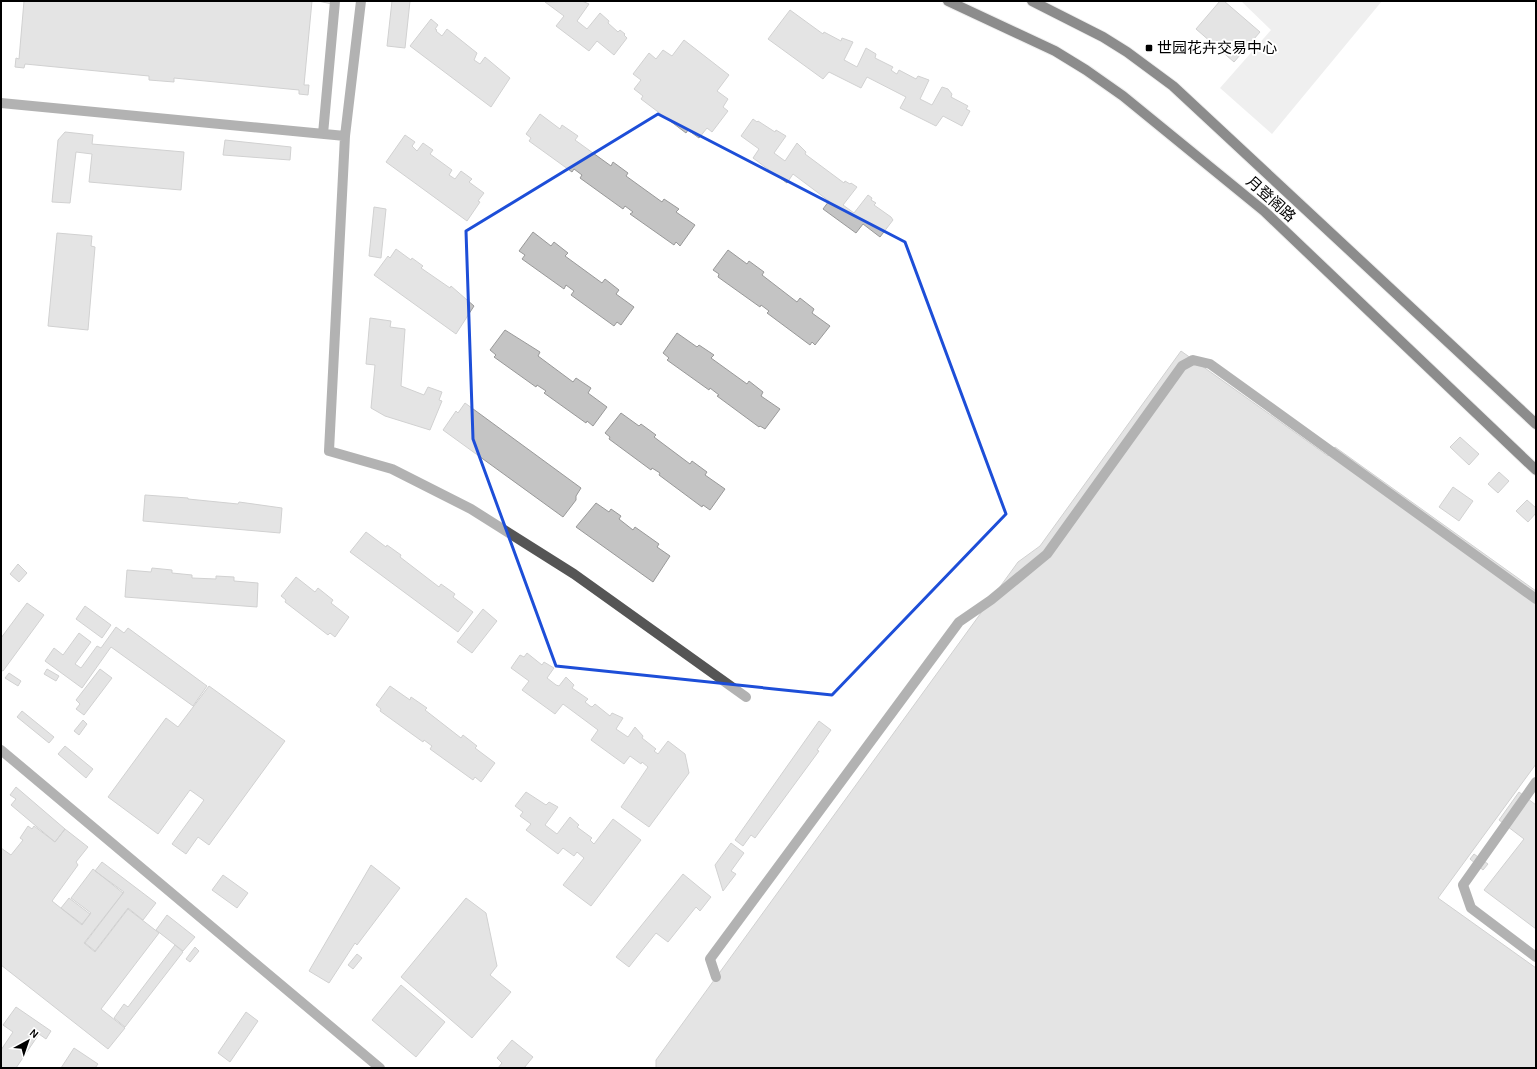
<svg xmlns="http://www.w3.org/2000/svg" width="1537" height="1069" font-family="Karla,'Noto Sans SC',sans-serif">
  <rect width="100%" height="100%" fill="#fff"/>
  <path fill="#dcdcdc" d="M 1241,1 L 1382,1 L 1272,134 L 1220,88 L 1271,30 Z"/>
  <path fill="#c4c4c4" stroke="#999" d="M 24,1 L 312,1 L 304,85 L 309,85 L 308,95 L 299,94 L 299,90 L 174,78 L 174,82 L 149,80 L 149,76 L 25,64 L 24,68 L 15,67 L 16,58 L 19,59 Z
    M 318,1 L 332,1 L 332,4 Z
    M 392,1 L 410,1 L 405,48 L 387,46 Z
    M 582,1 L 589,4 L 577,21 L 587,29 L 600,13 L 609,21 L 608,23 L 618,32 L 620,30 L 625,34 L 624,35 L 627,38 L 614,55 L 597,41 L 589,51 L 556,26 L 564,16 L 545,2 Z
    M 1220,1 L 1224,1 L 1260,32 L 1234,62 L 1196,29 Z
    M 790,10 L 823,34 L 824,32 L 841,41 L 842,38 L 853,42 L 844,60 L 846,61 L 857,67 L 866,48 L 876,54 L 875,58 L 893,67 L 891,70 L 895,73 L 897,74 L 899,70 L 916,79 L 918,76 L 929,80 L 920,99 L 932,105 L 942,87 L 948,89 L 952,94 L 951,97 L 968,106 L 966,109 L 970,111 L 962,126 L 943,116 L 936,126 L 900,108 L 906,97 L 867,77 L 861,88 L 829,72 L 823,79 L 768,39 Z
    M 431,19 L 438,25 L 435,29 L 437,30 L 436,31 L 442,36 L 447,29 L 477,53 L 474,60 L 480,64 L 485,57 L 510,78 L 491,107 L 410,46 Z
    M 684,40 L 729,75 L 717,91 L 728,99 L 723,107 L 728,111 L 712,132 L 707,128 L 699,138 L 688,130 L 686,133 L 641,99 L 643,96 L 634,89 L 641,80 L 633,74 L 649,53 L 656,59 L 663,50 L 672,56 Z
    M 540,114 L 560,129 L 562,125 L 578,136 L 575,140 L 611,166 L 613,162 L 628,173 L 626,176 L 662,202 L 664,199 L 679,209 L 676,212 L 695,225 L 680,246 L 676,242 L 674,245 L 630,214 L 633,212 L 625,206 L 623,209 L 580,178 L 582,175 L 574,169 L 572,172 L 529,141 L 531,138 L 526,134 Z
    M 753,119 L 757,122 L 758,121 L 775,132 L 776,130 L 786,136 L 774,153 L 785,161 L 797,143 L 806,152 L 805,154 L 844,183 L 845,181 L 850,184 L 851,183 L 857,187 L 843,205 L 854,213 L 868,195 L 872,198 L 871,200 L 876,203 L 874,205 L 891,217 L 893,220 L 880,237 L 863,224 L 856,233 L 823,209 L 829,201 L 793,174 L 787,183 L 753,158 L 759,149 L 741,136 Z
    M 65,132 L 93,135 L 92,144 L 184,152 L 181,190 L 89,182 L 92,154 L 76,152 L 70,203 L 52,202 L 58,140 Z
    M 405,135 L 415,142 L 412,146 L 417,151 L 423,143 L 433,150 L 430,154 L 452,170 L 449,175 L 455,179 L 461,171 L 472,179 L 469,182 L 484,193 L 478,201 L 480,202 L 467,221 L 386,162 Z
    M 225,140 L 291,147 L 290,160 L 223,155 Z
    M 374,207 L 386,209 L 381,258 L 369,256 Z
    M 533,232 L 551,246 L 554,242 L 568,253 L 565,256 L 602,283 L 605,279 L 619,290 L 616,294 L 634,307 L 621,325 L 617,322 L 614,326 L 571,295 L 574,291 L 566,285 L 564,289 L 522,259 L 525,255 L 519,251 Z
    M 57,233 L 92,236 L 91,246 L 95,247 L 88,330 L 48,326 Z
    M 396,249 L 411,260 L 412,258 L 423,266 L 421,268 L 450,288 L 451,286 L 474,306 L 456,334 L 374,275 L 388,256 L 390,258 Z
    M 728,250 L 747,264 L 749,261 L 764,272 L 762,275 L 797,302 L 800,298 L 814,309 L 812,313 L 830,326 L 815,345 L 812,342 L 810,345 L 767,313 L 769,311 L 761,305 L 760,307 L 718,277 L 719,274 L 713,270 Z
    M 370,318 L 391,321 L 390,327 L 405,329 L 401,386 L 424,395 L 428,387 L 442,392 L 439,400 L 442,401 L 430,430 L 385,416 L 371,408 L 375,365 L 366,364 Z
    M 505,330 L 540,352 L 538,356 L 573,382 L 576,378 L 591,388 L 588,393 L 607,407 L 593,426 L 587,421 L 586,423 L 544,393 L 546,391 L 537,385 L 536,387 L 494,357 L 496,355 L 490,350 Z
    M 677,333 L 697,347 L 699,345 L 714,355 L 711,358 L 747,384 L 749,381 L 763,392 L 761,396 L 780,409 L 765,429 L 760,426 L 759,427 L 717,396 L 719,395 L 710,388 L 709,390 L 667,360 L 669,358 L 663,353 Z
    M 1181,351 L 1328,456 L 1335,447 L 1536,591 L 1536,764 L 1438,898 L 1536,968 L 1536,1068 L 656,1068 L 656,1060 L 1018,562 L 1040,546 Z
    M 465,403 L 581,488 L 576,496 L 576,500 L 563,517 L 443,430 L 456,411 L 458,413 Z
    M 621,413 L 639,426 L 641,424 L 656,435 L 654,437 L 690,464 L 692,461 L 707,472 L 705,475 L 725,489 L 710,510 L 703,505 L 702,507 L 659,475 L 660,473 L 652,468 L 651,470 L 609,439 L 610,437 L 605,433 Z
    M 1460,437 L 1479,454 L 1469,465 L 1450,447 Z
    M 1499,472 L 1509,481 L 1498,493 L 1488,484 Z
    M 1453,487 L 1473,501 L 1459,521 L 1439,507 Z
    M 145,495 L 188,498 L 188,499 L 238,504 L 239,502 L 282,508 L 280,533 L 143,521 Z
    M 1527,500 L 1536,508 L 1536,513 L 1528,522 L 1516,511 Z
    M 596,503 L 609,512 L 611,509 L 621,516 L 619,519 L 633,530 L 635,527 L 659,544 L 657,547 L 670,556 L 653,582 L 576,527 Z
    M 366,532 L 386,547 L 387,545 L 401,555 L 400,557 L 439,587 L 441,584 L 455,594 L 453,597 L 473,612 L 458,632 L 350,552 Z
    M 18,564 L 27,573 L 19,582 L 10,574 Z
    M 152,568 L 172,570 L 172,573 L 192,575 L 192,578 L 216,579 L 216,576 L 234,577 L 234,581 L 258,583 L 257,607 L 125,597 L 127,570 L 151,572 Z
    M 296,577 L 315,592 L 318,588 L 333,600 L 331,603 L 349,617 L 335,637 L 330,633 L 328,635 L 285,602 L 286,600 L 281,596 Z
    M 27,603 L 44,615 L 3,671 L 1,670 L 1,638 Z
    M 85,606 L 111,625 L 102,638 L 76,619 Z
    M 483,609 L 497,621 L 472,653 L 457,642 Z
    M 116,627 L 124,633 L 128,628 L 207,686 L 193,706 L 111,647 L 82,688 L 45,661 L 54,648 L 63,655 L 79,633 L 91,642 L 75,664 L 81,668 L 97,646 L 101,648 Z
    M 527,653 L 542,665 L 544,662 L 554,668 L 547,678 L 556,685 L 559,686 L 566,677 L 574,685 L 572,688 L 588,699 L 585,702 L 590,706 L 592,707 L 595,704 L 610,716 L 612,713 L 623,718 L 616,729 L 628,737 L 635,727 L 643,736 L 642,738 L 656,749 L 654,751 L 658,754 L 668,741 L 685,754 L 689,773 L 649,827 L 621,807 L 648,767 L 642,762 L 641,764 L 630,756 L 624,764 L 591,740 L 598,730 L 563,704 L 555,714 L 522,690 L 529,681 L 511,668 L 520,655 L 524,657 Z
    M 47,669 L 59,676 L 56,681 L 44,674 Z
    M 100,669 L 112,678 L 84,715 L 76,709 L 80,704 L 76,700 Z
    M 9,673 L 21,681 L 18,686 L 5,678 Z
    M 209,686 L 285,741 L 209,845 L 198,837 L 186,854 L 172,844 L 204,800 L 190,790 L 158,834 L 108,797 L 166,718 L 178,727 Z
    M 390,686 L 410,700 L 411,697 L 427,708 L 425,710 L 461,738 L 463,735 L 477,746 L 475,748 L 495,763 L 481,782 L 475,777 L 473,780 L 430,749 L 432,746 L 424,740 L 423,742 L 380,711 L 381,709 L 376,705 Z
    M 22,711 L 54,737 L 49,743 L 17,717 Z
    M 83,720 L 87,724 L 79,735 L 74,731 Z
    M 819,721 L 831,730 L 817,750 L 819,751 L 755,838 L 751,835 L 743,846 L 735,840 Z
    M 65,746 L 93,769 L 86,778 L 58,754 Z
    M 16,787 L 65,829 L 55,842 L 11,805 L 16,799 L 10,795 Z
    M 526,792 L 546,805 L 549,802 L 558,807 L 545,825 L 557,834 L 570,817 L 579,825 L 577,827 L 592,838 L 590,840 L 594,844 L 613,819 L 641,840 L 591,906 L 563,885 L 584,858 L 577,852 L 574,856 L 563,848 L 558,854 L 526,830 L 531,824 L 520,816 L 523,812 L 515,806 Z
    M 1519,792 L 1536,805 L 1536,929 L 1484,890 L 1524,839 L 1499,820 Z
    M 28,826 L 32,829 L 34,826 L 55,842 L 65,829 L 88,847 L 76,862 L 78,865 L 52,901 L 82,925 L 91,913 L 71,898 L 93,869 L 123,893 L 84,943 L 95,952 L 128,909 L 159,933 L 101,1009 L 125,1028 L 108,1049 L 1,965 L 1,848 L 11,855 L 23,840 L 20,838 Z
    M 731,843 L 744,853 L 731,871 L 736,874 L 723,891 L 715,865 Z
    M 1474,854 L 1488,864 L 1483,870 L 1470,859 Z
    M 102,862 L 156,903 L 143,920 L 128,908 L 95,951 L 85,943 L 124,892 L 95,871 Z
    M 371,865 L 400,888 L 357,945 L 355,943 L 329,983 L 309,971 Z
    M 683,874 L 711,897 L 700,911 L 696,907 L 668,942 L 656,933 L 629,967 L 616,957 Z
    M 223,875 L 248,893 L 237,908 L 212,890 Z
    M 69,898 L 90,914 L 82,924 L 61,908 Z
    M 466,898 L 486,913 L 497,966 L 490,975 L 511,992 L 472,1038 L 401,977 Z
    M 167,915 L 195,937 L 183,951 L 156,930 Z
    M 175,945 L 183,952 L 125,1027 L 114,1018 L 124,1004 L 128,1007 Z
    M 195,947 L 199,951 L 190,962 L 186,959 Z
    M 357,954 L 362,958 L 353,969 L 348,965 Z
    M 401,985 L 445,1022 L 416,1057 L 372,1020 Z
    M 16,1007 L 51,1031 L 46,1039 L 39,1034 L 16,1068 L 1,1068 L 1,1050 L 13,1032 L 3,1025 Z
    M 246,1012 L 258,1021 L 230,1062 L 218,1053 Z
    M 512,1040 L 533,1057 L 524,1068 L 498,1068 L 502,1063 L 497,1058 Z
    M 74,1048 L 98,1064 L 95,1068 L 61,1068 Z"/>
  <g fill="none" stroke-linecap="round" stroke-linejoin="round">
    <g stroke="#dbdbdb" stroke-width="12">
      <path id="major" d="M 948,1 L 1055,51 L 1086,70 L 1123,96 L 1264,211 L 1536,470
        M 1032,1 L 1103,37 L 1127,52 L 1173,86 L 1536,424"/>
    </g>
    <path stroke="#555" stroke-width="10" d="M 361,1 L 345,136 L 329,451 L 392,469 L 471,509 L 574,574 L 746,697
      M 1,103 L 345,136
      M 323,134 L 335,1
      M 1,750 L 380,1068
      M 1536,782 L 1463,885 L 1471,908 L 1536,957
      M 716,977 L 710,959 L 959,622 L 991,600 L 1047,554 L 1182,366 L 1193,360 L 1210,364 L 1536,599"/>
    <use href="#major" stroke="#000" stroke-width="10"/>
  </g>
  <path d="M0 0H1537V1069H0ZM 658,114 L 905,242 L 1006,514 L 832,695 L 556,666 L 473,439 L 466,231 Z" fill="#fff" fill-opacity=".55" fill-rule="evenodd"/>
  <path fill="none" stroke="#1d4ed8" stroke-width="3" stroke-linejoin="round" d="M 658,114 L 905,242 L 1006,514 L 832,695 L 556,666 L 473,439 L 466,231 Z"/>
  <rect fill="#000" stroke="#fff" stroke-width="1.5" x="1145" y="44" width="8" height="8" rx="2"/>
  <g text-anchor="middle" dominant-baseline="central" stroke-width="4" stroke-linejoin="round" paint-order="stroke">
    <g font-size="15" fill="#000" stroke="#fff" text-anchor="start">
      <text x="1157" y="48">世园花卉交易中心</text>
    </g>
    <g font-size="15" fill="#000" stroke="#fff">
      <text transform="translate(1271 199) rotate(42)">月登阁路</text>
    </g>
  </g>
  <rect width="1537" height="1069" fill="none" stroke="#000000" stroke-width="4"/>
  <g transform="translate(28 1041) rotate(40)" stroke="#ffffff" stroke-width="3" paint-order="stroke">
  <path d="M0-3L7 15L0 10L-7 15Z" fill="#000000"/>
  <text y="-6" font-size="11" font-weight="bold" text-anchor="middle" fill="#000000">N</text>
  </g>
</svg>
